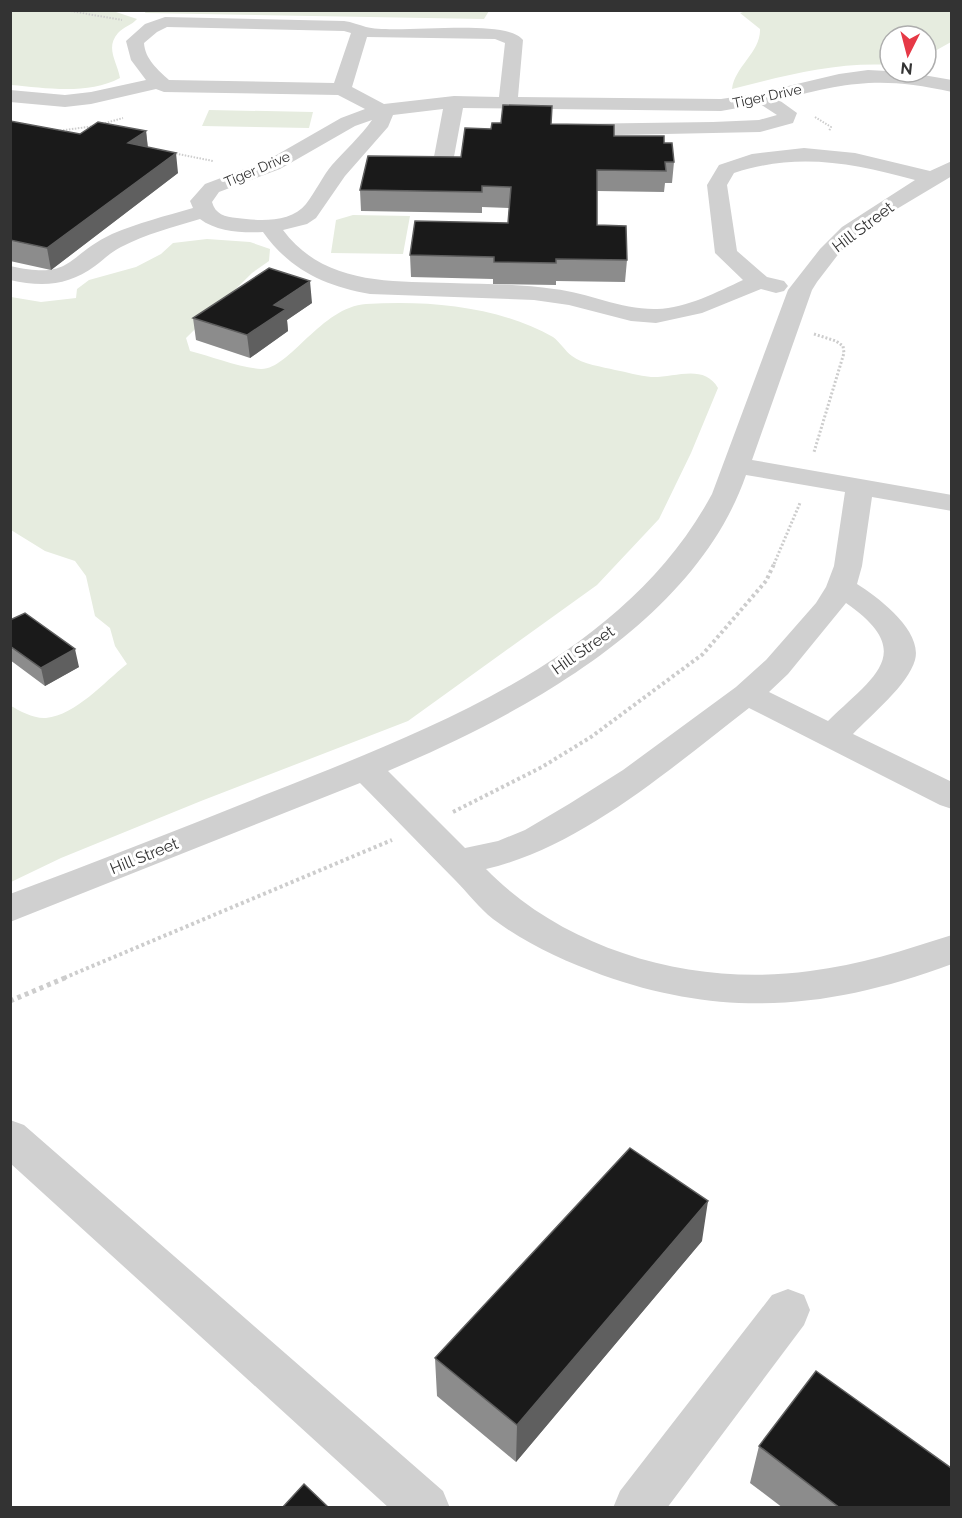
<svg xmlns="http://www.w3.org/2000/svg" width="962" height="1518" font-family="Raleway,sans-serif">
  <rect width="100%" height="100%" fill="#fff"/>
  <path fill="#e6ecdf" d="M 146,10 L 489,10 L 489,11 L 484,19 L 145,13 Z
    M 10,11 L 113,11 L 137,19 C 132,25 123,27 118,33 C 105,48 117,61 120,78 C 88,95 46,88 11,85 Z
    M 746,11 L 951,11 L 951,42 L 926,56 L 926,36 L 890,36 L 890,65 C 835,62 784,76 732,89 C 735,66 761,52 760,29 L 740,13 Z
    M 209,110 L 313,112 L 309,128 L 202,126 Z
    M 353,215 L 410,216 L 403,254 L 331,253 L 336,220 Z
    M 207,239 L 250,242 L 270,249 L 269,261 L 252,273 L 186,338 L 190,351 C 210,356 241,368 261,369 C 289,370 321,307 366,304 C 428,300 498,306 553,337 C 560,342 565,351 572,356 C 582,364 603,367 615,370 C 627,372 639,376 651,377 C 674,378 704,363 718,388 L 691,453 L 659,519 L 597,585 L 408,721 L 201,801 L 61,858 L 11,882 L 11,706 C 20,711 34,719 46,718 C 76,715 104,682 127,664 L 115,646 L 110,628 L 95,616 L 86,576 L 75,561 L 45,551 L 11,530 L 11,297 L 41,302 L 76,298 L 77,289 L 89,280 L 136,267 L 161,254 L 173,243 Z"/>
  <g fill="none" stroke-linecap="round" stroke-linejoin="round">
    <path stroke="#cdcdcd" stroke-width="2" stroke-dasharray="1.5 1.5" stroke-linecap="butt" d="M 65,10 L 122,20
      M 815,117 L 831,127 L 829,131
      M 102,124 L 123,118
      M 57,131 L 95,126
      M 173,153 L 213,161"/>
    <path stroke="#cdcdcd" stroke-width="3" stroke-dasharray="2 2" stroke-linecap="butt" d="M 814,334 L 836,341 L 843,346 L 844,353 L 814,452
      M 774,564 L 800,503"/>
    <path stroke="#cdcdcd" stroke-width="4" stroke-dasharray="3 3" stroke-linecap="butt" d="M 453,812 L 542,767 L 591,737 L 703,654 L 766,581 L 775,562
      M 64,978 L 392,840"/>
    <path stroke="#cdcdcd" stroke-width="5" stroke-dasharray="4 4" stroke-linecap="butt" d="M 10,1001 L 67,977"/>
    <path fill="#d0d0d0" fill-rule="evenodd" d="M 165,17 L 344,21 C 352,22 359,25 366,27 C 396,35 506,17 523,40 L 518,97 L 721,99 L 755,94 L 839,74 L 868,70 L 906,72 L 952,80 L 952,92 C 881,76 848,82 779,100 L 797,113 L 793,123 L 760,132 L 570,136 L 563,134 L 560,130 L 563,126 L 570,124 L 713,122 L 759,120 L 777,115 L 760,104 L 721,111 L 463,108 L 453,162 L 450,166 L 436,166 L 433,162 L 443,109 L 393,115 L 388,127 L 345,176 L 316,218 L 307,224 L 283,230 C 324,285 389,281 450,283 C 485,284 520,284 554,289 C 589,293 622,310 657,309 C 687,308 717,292 743,280 L 715,253 L 707,185 L 719,165 L 752,154 L 804,148 L 855,153 L 930,171 L 952,161 L 952,176 L 885,216 L 858,236 L 840,252 L 817,282 L 812,290 L 752,460 L 952,495 L 952,511 L 872,497 L 862,566 L 857,584 C 878,597 923,631 915,660 C 908,685 871,715 853,734 L 952,782 L 952,809 L 940,805 L 749,708 C 672,767 582,847 486,869 C 567,952 696,987 810,971 C 859,965 905,950 952,935 L 952,964 C 830,1009 726,1019 602,975 C 564,961 526,944 493,919 C 479,908 468,893 455,880 C 423,848 392,815 360,783 L 10,922 L 10,894 C 98,861 185,827 272,792 C 434,728 625,656 712,494 L 788,290 L 820,249 L 842,227 L 915,180 C 852,163 798,152 734,173 L 727,185 L 737,251 L 767,277 L 784,281 L 788,286 L 784,291 L 776,293 L 761,289 L 702,313 L 656,323 L 631,321 L 569,305 L 534,300 L 370,294 C 325,286 290,270 263,232 C 243,233 217,232 200,219 C 173,227 146,234 121,247 C 111,252 103,260 95,266 C 68,286 42,287 10,280 L 10,266 C 74,280 64,257 112,234 C 138,223 165,216 193,208 L 190,201 L 205,184 L 266,161 L 341,118 L 365,109 L 338,95 L 164,92 L 156,89 L 91,104 L 65,107 L 10,102 L 10,90 L 65,95 L 91,92 L 146,80 L 131,60 L 126,41 L 145,24 ZM 167,27 L 344,31 L 351,33 L 334,83 L 169,80 C 158,70 145,59 144,43 L 157,32 ZM 367,37 L 495,39 L 505,43 L 499,97 L 454,96 L 384,104 L 352,87 ZM 372,120 C 361,136 345,150 332,165 C 322,177 316,191 306,204 C 291,223 259,221 237,218 C 225,217 215,214 212,202 L 219,192 L 280,169 L 355,126 ZM 746,475 L 845,492 L 834,566 L 826,587 L 816,603 L 766,660 L 736,687 L 623,770 L 569,804 L 525,830 L 498,841 L 465,848 L 388,771 C 524,713 695,622 746,475 ZM 846,603 C 918,653 873,677 828,721 L 769,692 L 788,674 Z
      M 10,1120 L 24,1125 L 443,1491 L 450,1508 L 389,1508 L 10,1163 Z
      M 788,1289 L 804,1295 L 810,1310 L 804,1325 L 667,1508 L 613,1508 L 620,1491 L 772,1295 Z"/>
  </g>
  <path fill="#8c8c8c" d="M 10,121 L 80,134 L 146,131 L 148,147 L 178,173 L 51,270 L 10,261 Z
    M 551,124 L 614,136 L 664,143 L 674,162 L 672,183 L 665,183 L 664,192 L 597,191 L 597,225 L 627,260 L 625,282 L 556,281 L 556,285 L 493,284 L 493,279 L 411,277 L 410,255 L 508,223 L 509,208 L 482,207 L 482,213 L 361,211 L 360,190 L 461,157 L 491,129 Z
    M 312,303 L 287,320 L 288,331 L 250,358 L 196,340 L 193,318 Z
    M 10,620 L 79,667 L 45,686 L 10,660 Z
    M 702,1241 L 516,1462 L 437,1396 L 435,1358 Z
    M 759,1446 L 951,1508 L 783,1508 L 750,1483 Z"/>
  <path fill="#5f5f5f" d="M 146,131 L 148,151 L 128,143 Z
    M 176,153 L 178,173 L 51,270 L 47,248 Z
    M 310,281 L 312,303 L 287,320 L 288,331 L 250,358 L 247,335 L 274,305 Z
    M 75,649 L 79,667 L 45,686 L 41,668 Z
    M 708,1201 L 702,1241 L 516,1462 L 517,1425 Z"/>
  <path fill="#1a1a1a" stroke="#5f5f5f" stroke-width="1.5" d="M 503,105 L 552,106 L 551,124 L 614,125 L 614,136 L 664,136 L 664,143 L 672,143 L 674,162 L 665,162 L 666,171 L 597,170 L 597,225 L 626,226 L 627,260 L 556,259 L 556,263 L 494,262 L 494,257 L 410,255 L 415,221 L 508,223 L 511,187 L 482,186 L 482,192 L 360,190 L 368,156 L 461,157 L 465,128 L 491,129 L 492,123 L 501,123 Z
    M 10,121 L 80,134 L 98,122 L 146,131 L 128,143 L 176,153 L 47,248 L 10,240 Z
    M 269,268 L 310,281 L 274,305 L 286,309 L 247,335 L 193,318 Z
    M 25,613 L 75,649 L 41,668 L 10,646 L 10,620 Z
    M 630,1148 L 708,1201 L 517,1425 L 435,1358 Z
    M 816,1371 L 951,1468 L 951,1508 L 840,1508 L 759,1446 Z
    M 304,1484 L 329,1508 L 282,1508 Z"/>
  <g text-anchor="middle" dominant-baseline="central" stroke-width="6" stroke-linejoin="round" paint-order="stroke">
    <g font-size="14" fill="#333" stroke="#fff">
      <text transform="translate(767 96) rotate(-12)">Tiger Drive</text>
      <text transform="translate(257 169) rotate(-23)">Tiger Drive</text>
    </g>
    <g font-size="16" fill="#333" stroke="#fff">
      <text transform="translate(863 227) rotate(-37)">Hill Street</text>
      <text transform="translate(583 650) rotate(-35)">Hill Street</text>
      <text transform="translate(144 856) rotate(-22)">Hill Street</text>
    </g>
  </g>
  <rect width="962" height="1518" fill="none" stroke="#333333" stroke-width="24"/>
  <g transform="translate(908 54) rotate(186)"><circle r="28" fill="#ffffff" stroke="#adadad" stroke-width="1.5"/>
  <path d="M0-4.5L10 22L0 15L-10 22Z" fill="#e63946"/>
  <text y="-9" font-size="16" font-weight="bold" text-anchor="middle" fill="#333333">N</text>
  </g>
</svg>
